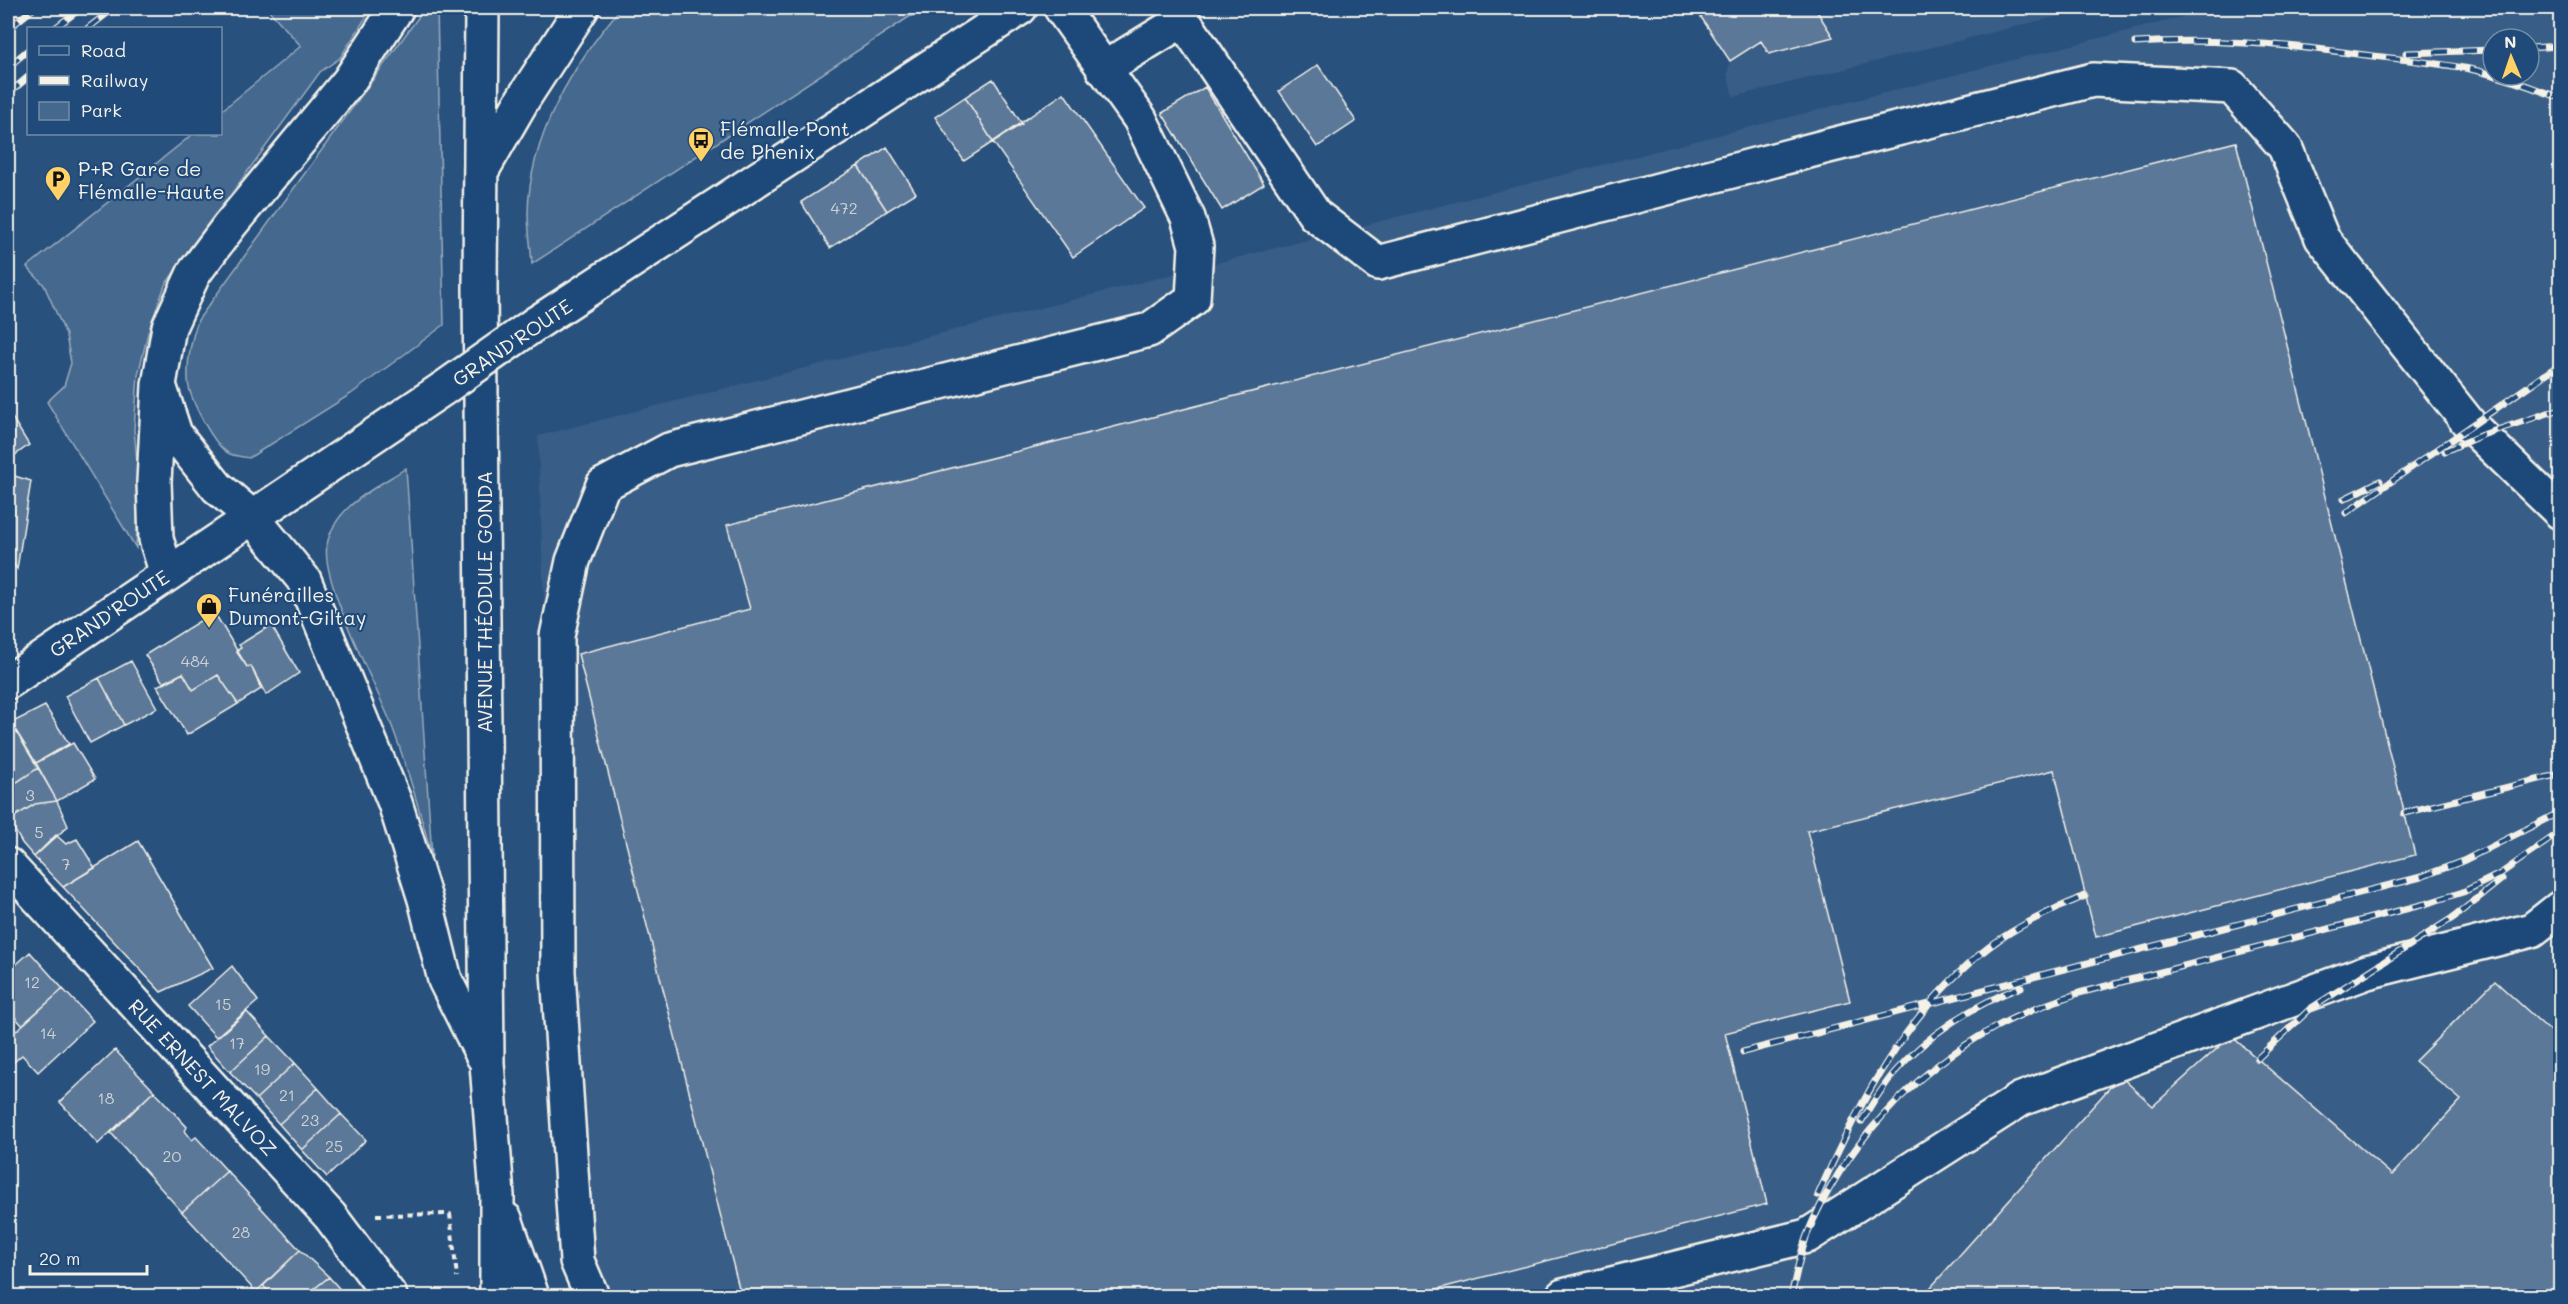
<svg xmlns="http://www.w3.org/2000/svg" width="2568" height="1304" font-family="Mali,sans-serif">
  <rect width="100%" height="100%" fill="#28517e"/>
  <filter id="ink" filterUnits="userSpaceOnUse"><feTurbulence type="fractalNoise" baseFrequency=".0167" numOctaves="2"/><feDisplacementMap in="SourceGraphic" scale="12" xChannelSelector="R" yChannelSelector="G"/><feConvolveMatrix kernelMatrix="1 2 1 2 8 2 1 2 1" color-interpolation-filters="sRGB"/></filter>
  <g filter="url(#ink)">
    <path fill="#375d86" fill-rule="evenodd" d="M 1695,8 L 2090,8 L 1733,97 L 1727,74 L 1730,61 Z
      M 2217,8 L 2560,8 L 2560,1296 L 568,1296 L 538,436 ZM 2493,39 L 2529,39 L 2529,75 L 2493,75 Z"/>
    <path fill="#45688e" stroke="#9cacbb" stroke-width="1.5" d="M 267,8 L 372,8 L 340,58 L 320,72 L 165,285 L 148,333 L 138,375 L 134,429 L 139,483 L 136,548 L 47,402 L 64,386 L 71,363 L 66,335 L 44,285 L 27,267 L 193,134 L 220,134 L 221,111 L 301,46 Z
      M 425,8 L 437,8 L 444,325 L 351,394 L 249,458 C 243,457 236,456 230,454 C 214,447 188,397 188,379 C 187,358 191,340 198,320 Z
      M 621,8 L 927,8 L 927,10 L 909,17 L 532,264 C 531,247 528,230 528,213 C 529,137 573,64 621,8 Z
      M 406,468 L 432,857 C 420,811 407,765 390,721 C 375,684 320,580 327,545 C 334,506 376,488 406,468 Z"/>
    <path fill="#5b7899" stroke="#f4f1e8" stroke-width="1.5" d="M 1695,8 L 1815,8 L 1833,37 L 1769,54 L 1761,41 L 1730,61 Z
      M 1318,65 L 1356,121 L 1317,147 L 1279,91 Z
      M 993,79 L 1022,124 L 993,142 L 965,97 Z
      M 1205,87 L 1264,184 L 1222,210 L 1162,113 Z
      M 1064,93 L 1144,208 L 1073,257 L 993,142 Z
      M 965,97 L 993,142 L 964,161 L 935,117 Z
      M 2236,142 L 2415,855 L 2096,937 L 2054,770 L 1807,831 L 1850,1001 L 1725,1033 L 1767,1204 L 1410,1296 L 741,1296 L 578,654 L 750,609 L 727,525 Z
      M 887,147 L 916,193 L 887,211 L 858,166 Z
      M 858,166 L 887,211 L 830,248 L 801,202 Z
      M 8,411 L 29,445 L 8,460 Z
      M 8,474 L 31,481 L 17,569 L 8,556 Z
      M 214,612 L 247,667 L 251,666 L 261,689 L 238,704 L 218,675 L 193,690 L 183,673 L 164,684 L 145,655 Z
      M 271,625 L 299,673 L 266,695 L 251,666 L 247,667 L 236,651 L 241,648 L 239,645 Z
      M 131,661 L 157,708 L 124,725 L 99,678 Z
      M 183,673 L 193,690 L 218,675 L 238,704 L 187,735 L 157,686 Z
      M 99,678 L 124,725 L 90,743 L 65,696 Z
      M 45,706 L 69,744 L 36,763 L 11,723 Z
      M 11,723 L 38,768 L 8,788 L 8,726 Z
      M 73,743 L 95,779 L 57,801 L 36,763 Z
      M 38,768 L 57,801 L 35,804 L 9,820 L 8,788 Z
      M 57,801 L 68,826 L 34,857 L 22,843 L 9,820 L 35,804 Z
      M 56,835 L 66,844 L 77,839 L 95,868 L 63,887 L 34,857 Z
      M 138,841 L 213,968 L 161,992 L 63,887 Z
      M 30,952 L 63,989 L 22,1025 L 8,1009 L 8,972 Z
      M 232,966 L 258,1001 L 216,1037 L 188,1006 Z
      M 2495,981 L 2560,1040 L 2560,1296 L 1923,1296 L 2120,1076 L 2153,1106 L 2231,1036 L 2392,1175 L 2461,1100 L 2415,1061 Z
      M 63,989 L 93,1021 L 38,1072 L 22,1055 L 8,1067 L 8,1038 Z
      M 247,1012 L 269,1036 L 230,1072 L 207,1046 Z
      M 269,1036 L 295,1063 L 256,1099 L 230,1072 Z
      M 115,1050 L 154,1091 L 98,1144 L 60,1102 Z
      M 295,1063 L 318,1088 L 279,1124 L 256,1099 Z
      M 318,1088 L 341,1114 L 302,1150 L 279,1124 Z
      M 154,1091 L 187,1127 L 185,1131 L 192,1140 L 196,1137 L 227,1171 L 182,1212 L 111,1133 Z
      M 341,1114 L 366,1140 L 327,1177 L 302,1150 Z
      M 227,1171 L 300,1250 L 256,1292 L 182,1212 Z
      M 300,1250 L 329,1277 L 305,1296 L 274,1296 L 263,1286 Z
      M 329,1277 L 346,1296 L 305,1296 Z"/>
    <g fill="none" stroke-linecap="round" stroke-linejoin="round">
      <g stroke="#f4f1e8" stroke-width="38">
        <path id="minor" d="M 1103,69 L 1183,20 L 1315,215 L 1378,263 L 1824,147 L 2093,80 L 2232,87 L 2285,147 L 2322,238 L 2471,426 L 2560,512
          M 535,324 L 1020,8
          M 8,682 L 444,388
          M 8,865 L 330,1216 L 390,1296
          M 592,1296 L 577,1261 L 558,972 L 557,636 L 573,561 L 603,485 L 669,450 L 1149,330 L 1193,299 L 1196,246 L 1188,218 L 1140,119 L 1061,8
          M 1563,1296 L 1807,1236 L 2021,1099 L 2367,972 L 2532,930 L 2560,908"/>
      </g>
      <g stroke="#f4f1e8" stroke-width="38">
        <path id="major" d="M 482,8 L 480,288 L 487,1063 L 497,1196 L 497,1296
          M 1002,8 L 1007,16
          M 482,170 L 523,99 L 582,8
          M 159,385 L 175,434 L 217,487 L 252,517 L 304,580 L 395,803 L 425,899 L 445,980 L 483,1056
          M 167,574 L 156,539 L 154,482 L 159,385 L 169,327 L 194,273 L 230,225 L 349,81 L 397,8
          M 505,1219 L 532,1296"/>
      </g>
      <path stroke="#f4f1e8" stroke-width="4" stroke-dasharray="6 4.5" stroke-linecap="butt" d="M 376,1215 L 450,1214 L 457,1277"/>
      <use href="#minor" stroke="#1f4a7a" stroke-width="33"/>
      <use href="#major" stroke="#1f4a7a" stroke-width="33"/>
      <g stroke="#f4f1e8" stroke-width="7">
        <path id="rail" d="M 55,28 L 81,8
          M 88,28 L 114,8
          M 8,29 L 34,8
          M 2135,43 C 2210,38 2283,44 2357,54 C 2396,59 2436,62 2474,70 C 2504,77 2532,87 2560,98
          M 2529,48 L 2560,46
          M 2406,53 L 2493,50
          M 8,67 L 28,50
          M 8,94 L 28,77
          M 2445,451 L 2482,435 L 2560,409
          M 2344,499 L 2380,481
          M 2346,513 L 2560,364
          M 2404,813 L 2560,774
          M 1743,1052 L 2421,877 L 2463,861 L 2560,812
          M 2257,1059 L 2310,1009 L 2454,917 L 2502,879
          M 1861,1122 C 1872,1105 1882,1087 1895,1072 C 1928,1034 1975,1004 2021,987
          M 1818,1195 C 1859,1102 1907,1010 1989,947 C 2018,925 2052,910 2085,896
          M 1791,1296 C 1796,1276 1800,1254 1807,1235 C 1842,1148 1913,1072 1994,1028 C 2021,1013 2050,1003 2079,993 L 2425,904 L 2463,892 L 2500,874 L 2560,832"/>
      </g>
      <use href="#rail" stroke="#1f4a7a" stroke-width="4.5" stroke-dasharray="14" stroke-linecap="butt"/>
      <g stroke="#f4f1e8" stroke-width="38" stroke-linecap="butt">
        <path id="minor-bridge" d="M 444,388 L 535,324"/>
      </g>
      <use href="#minor-bridge" stroke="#1f4a7a" stroke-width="33"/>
    </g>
  </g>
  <defs>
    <g id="bus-pin" transform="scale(1.35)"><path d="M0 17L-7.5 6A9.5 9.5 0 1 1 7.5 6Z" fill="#ffd166" stroke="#1f4a7a"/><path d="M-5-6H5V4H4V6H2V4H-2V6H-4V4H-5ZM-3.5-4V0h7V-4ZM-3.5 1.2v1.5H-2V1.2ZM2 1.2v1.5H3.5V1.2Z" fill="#111"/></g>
    <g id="parking-pin" transform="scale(1.35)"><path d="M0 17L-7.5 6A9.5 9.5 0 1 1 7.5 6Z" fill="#ffd166" stroke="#1f4a7a"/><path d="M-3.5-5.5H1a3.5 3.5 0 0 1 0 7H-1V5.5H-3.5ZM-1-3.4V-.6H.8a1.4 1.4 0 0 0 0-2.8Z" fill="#111"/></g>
    <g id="shop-pin" transform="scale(1.35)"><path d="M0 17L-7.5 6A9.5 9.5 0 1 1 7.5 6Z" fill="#ffd166" stroke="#1f4a7a"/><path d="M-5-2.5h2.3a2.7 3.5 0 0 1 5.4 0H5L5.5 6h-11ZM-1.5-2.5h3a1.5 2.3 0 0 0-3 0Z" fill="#111"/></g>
  </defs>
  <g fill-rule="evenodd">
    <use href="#bus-pin" x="701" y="140"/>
    <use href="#parking-pin" x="58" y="179"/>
    <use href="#shop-pin" x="209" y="606"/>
  </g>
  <g text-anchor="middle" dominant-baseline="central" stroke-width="4.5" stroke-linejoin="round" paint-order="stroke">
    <g font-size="16" fill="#ced3d4">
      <text x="844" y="207">472</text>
      <text x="195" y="660">484</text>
      <text x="30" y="794">3</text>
      <text x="39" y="831">5</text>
      <text x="66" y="863">7</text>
      <text x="32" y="981">12</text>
      <text x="223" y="1003">15</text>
      <text x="48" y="1032">14</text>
      <text x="237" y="1042">17</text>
      <text x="262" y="1068">19</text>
      <text x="287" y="1094">21</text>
      <text x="106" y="1097">18</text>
      <text x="310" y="1119">23</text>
      <text x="334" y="1145">25</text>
      <text x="172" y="1155">20</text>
      <text x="241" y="1231">28</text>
    </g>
    <g font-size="20" fill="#f4f1e8" stroke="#1f4a7a" text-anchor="start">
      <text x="720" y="128">Flémalle Pont<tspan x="720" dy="23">de Phenix</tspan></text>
      <text x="78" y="168">P+R Gare de<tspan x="78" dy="23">Flémalle-Haute</tspan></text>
      <text x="228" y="594">Funérailles<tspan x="228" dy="23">Dumont-Giltay</tspan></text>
    </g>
    <g font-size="20" fill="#f4f1e8" stroke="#1f4a7a">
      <text transform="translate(512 342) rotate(-34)">GRAND'ROUTE</text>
      <text transform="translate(484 602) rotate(-90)">AVENUE THÉODULE GONDA</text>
      <text transform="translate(109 613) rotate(-34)">GRAND'ROUTE</text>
      <text transform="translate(203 1077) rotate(47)">RUE ERNEST MALVOZ</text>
    </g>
  </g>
  <rect width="2568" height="1304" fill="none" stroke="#1f4a7a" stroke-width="30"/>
  <rect x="15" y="15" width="2538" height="1274" fill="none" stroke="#f4f1e8" stroke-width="2" filter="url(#ink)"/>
  <rect x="27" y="27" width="195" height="108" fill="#1f4a7a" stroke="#748da6" stroke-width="1.5"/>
  <rect x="39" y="46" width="30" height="9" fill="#1f4a7a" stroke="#748da6" stroke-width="1.5"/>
  <text x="81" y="57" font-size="18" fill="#f4f1e8">Road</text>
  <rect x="39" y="76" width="30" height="9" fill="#f4f1e8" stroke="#748da6" stroke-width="1.5"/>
  <text x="81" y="87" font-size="18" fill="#f4f1e8">Railway</text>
  <rect x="39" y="102" width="30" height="18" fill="#45688e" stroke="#748da6" stroke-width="1.5"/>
  <text x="81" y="117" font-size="18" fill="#f4f1e8">Park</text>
  <g transform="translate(2511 57) rotate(358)"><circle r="28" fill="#1f4a7a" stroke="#748da6" stroke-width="1.5"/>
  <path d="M0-4.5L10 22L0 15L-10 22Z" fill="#ffd166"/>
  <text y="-9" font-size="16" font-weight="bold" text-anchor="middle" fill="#f4f1e8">N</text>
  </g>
  <path d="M30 1265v9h117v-9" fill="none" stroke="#f4f1e8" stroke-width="3"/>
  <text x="39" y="1265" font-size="18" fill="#f4f1e8" stroke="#1f4a7a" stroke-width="4.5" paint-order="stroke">20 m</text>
</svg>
